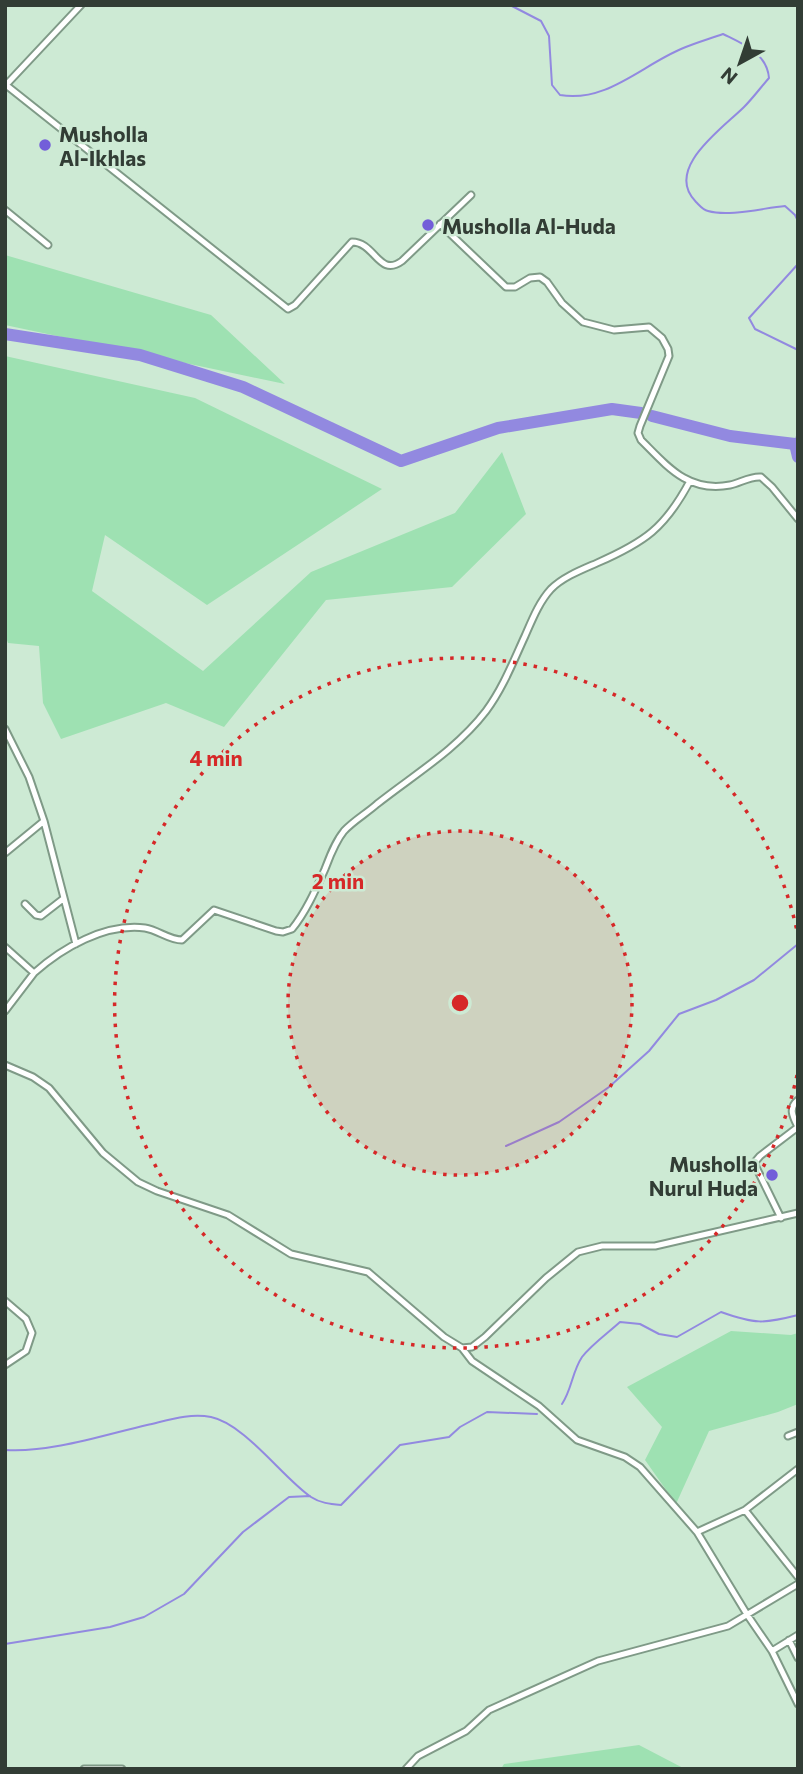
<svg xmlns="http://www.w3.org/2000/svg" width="803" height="1774" font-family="Commissioner,sans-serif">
  <rect width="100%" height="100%" fill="#cdead4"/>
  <path fill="#9ee1b2" d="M 5,255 L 211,315 L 285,384 L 5,325 Z
    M 5,356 L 195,398 L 382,489 L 207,605 L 105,535 L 92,591 L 203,671 L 311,572 L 455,513 L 502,452 L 526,514 L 452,587 L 326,600 L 224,727 L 166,703 L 61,739 L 43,703 L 39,646 L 8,643 L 5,635 Z
    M 731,1331 L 791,1335 L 798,1333 L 798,1404 L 778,1412 L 709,1431 L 676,1504 L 645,1460 L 662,1427 L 627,1387 Z
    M 639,1745 L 685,1769 L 501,1769 L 504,1764 Z"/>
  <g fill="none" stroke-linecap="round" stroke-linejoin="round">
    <path stroke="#9289e0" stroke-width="2" d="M 510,5 L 541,21 L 549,36 L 552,85 L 560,95 C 606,103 641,66 681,49 C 695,43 709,39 723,34 C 743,44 767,53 769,78 C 761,87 753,98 744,107 C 723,128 663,169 696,202 C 700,206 703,210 708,211 C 729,217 763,208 785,206 L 795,215 L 798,221
      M 798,264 L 749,318 L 755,329 L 798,350
      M 795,444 L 798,432
      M 506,1146 L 559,1122 L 609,1087 L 649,1051 L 679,1014 L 716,1000 L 754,980 L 798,944
      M 562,1404 C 572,1389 572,1372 582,1357 C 592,1344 608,1333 620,1322 L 640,1324 L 659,1334 L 677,1337 L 721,1312 C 755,1324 763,1324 798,1315
      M 5,1450 C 50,1453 104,1435 147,1425 C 169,1420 189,1413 211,1417 C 245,1424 283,1478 311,1497 C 320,1503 330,1504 341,1505 L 400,1445 L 449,1437 L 460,1427 L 487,1412 L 537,1414
      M 5,1644 L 110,1627 L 144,1617 L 184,1594 L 243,1532 L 289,1497 L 310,1496"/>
    <path stroke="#9289e0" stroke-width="12" d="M 5,334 L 140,355 L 243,387 L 401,461 L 498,428 L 612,409 L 641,413
      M 652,416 L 730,436 L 795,444 L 798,457"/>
    <g stroke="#7f9a87" stroke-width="9">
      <path id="street" d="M 6,85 L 288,309 L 295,305 L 352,242 C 375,242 379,278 402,261 L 471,195
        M 5,86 L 81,5
        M 5,210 L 48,245
        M 440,224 L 506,287 L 515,287 L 530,278 L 540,277 L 547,282 L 562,303 L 583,322 L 614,330 L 649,327 L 662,338 L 668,349 L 669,356 L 640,426 L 638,433 L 641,440 C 667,466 688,493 730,485 C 740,483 750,476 761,477 L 772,487 L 798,519
        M 5,729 L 29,777 L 44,821 L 5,853
        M 44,821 L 76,944
        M 25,904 L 36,915 L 41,916 L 63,899
        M 5,947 L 34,973 L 5,1011
        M 34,973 C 62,948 105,923 145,928 C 158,930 169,940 182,940 L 214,910 L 276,931 L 283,932 L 292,929 C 306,912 316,889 325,869 C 330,856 335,842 344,831 C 353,821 367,813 377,804 C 415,774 456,750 486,711 C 503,688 513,662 525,636 C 532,620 539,602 551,589 C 563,577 581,570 597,563 C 645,542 665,528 690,481
        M 5,1065 L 33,1077 L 49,1088 L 103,1153 L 138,1182 L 157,1191 L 228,1215 L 291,1254 L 368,1272 L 444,1337 L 462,1348 L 472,1347 L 485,1337 L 546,1278 L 578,1252 L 602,1246 L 655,1246 L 798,1213
        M 798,1127 C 793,1117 788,1108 798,1100
        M 781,1218 L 754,1163 L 760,1156 L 798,1127
        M 5,1301 L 26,1319 L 32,1333 L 26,1351 L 5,1365
        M 462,1348 L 472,1361 L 539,1406 L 577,1440 L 625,1457 L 640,1467 L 697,1532 L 748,1616 L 772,1651
        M 788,1436 L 798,1432
        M 745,1510 L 798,1469
        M 697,1532 L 745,1510 L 798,1577
        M 798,1635 L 772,1651 L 798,1704
        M 789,1640 L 798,1658
        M 84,1769 L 122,1769
        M 406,1769 L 418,1756 L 466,1731 L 489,1710 L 598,1661 L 728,1626 L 798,1584"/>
    </g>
    <use href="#street" stroke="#fff" stroke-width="5"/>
  </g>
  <circle cx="460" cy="1003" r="172" fill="#d62828" fill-opacity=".12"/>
  <g fill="none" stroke="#d62828" stroke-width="3.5" stroke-dasharray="3.5 7">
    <circle cx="460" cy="1003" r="172"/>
    <path d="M797 1075A345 345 0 1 1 797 931"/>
  </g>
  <g fill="#735ed9" stroke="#cdead4" stroke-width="2.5">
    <circle cx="45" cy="145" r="7"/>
    <circle cx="428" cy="225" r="7"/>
    <circle cx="772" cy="1175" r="7"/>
  </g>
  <g text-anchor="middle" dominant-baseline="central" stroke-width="5" stroke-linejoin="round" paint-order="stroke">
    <g font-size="21" font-weight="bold" fill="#323d35" stroke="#cdead4" text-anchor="start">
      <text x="59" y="133">Musholla<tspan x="59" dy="24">Al-Ikhlas</tspan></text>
      <text x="442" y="225">Musholla Al-Huda</text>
      <text x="758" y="1163" text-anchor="end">Musholla<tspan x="758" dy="24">Nurul Huda</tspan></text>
    </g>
  </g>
  <circle cx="460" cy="1003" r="10" fill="#d62828" stroke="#cdead4" stroke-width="3.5"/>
  <g font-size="21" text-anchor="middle" font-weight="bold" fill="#d62828" stroke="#cdead4" stroke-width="5" stroke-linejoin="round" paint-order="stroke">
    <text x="216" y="766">4 min</text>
    <text x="338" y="889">2 min</text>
  </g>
  <rect width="803" height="1774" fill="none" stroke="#323d35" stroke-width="14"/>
  <g transform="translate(740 63) rotate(220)" stroke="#cdead4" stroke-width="5" paint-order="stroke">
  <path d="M0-5L12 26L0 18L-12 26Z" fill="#323d35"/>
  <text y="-10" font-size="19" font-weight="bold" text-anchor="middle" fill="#323d35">N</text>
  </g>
</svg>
